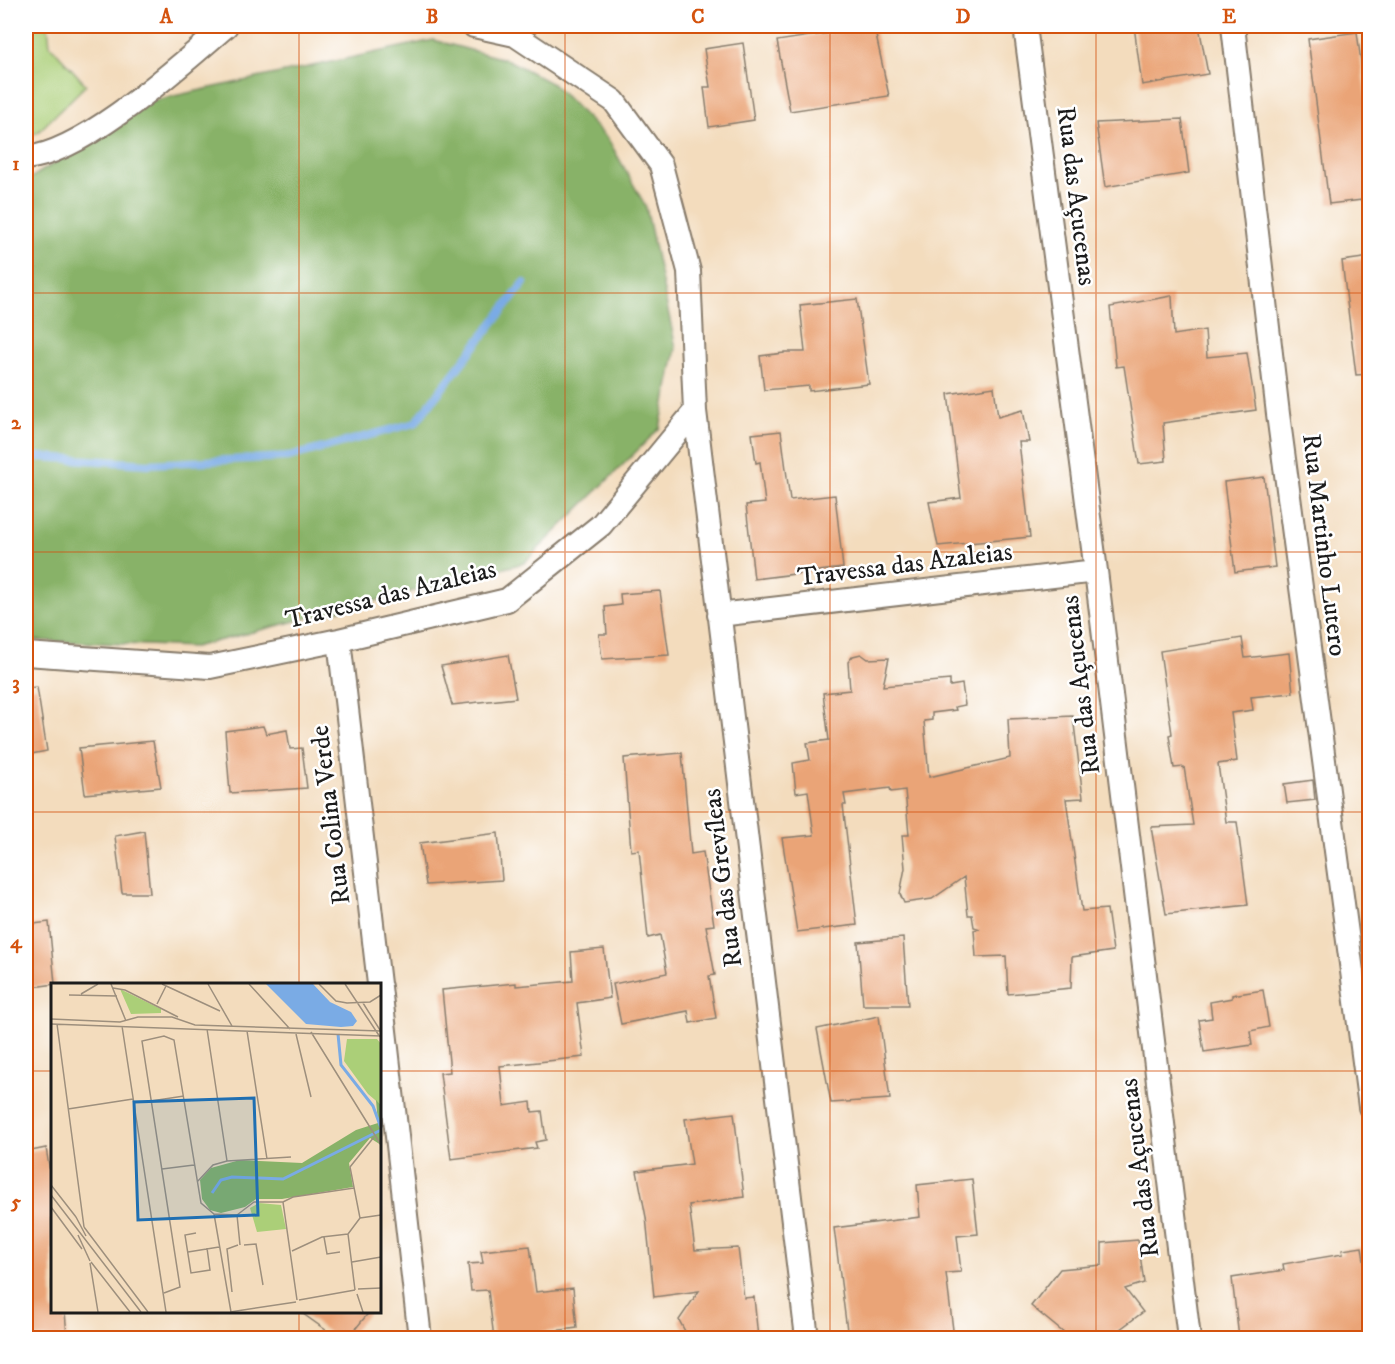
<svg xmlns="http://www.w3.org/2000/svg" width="1395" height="1364" font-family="'IM FELL DW Pica',serif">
  <rect width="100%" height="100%" fill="#fff"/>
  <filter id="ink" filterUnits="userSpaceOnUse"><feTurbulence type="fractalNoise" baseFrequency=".0167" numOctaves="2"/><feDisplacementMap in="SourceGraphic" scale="12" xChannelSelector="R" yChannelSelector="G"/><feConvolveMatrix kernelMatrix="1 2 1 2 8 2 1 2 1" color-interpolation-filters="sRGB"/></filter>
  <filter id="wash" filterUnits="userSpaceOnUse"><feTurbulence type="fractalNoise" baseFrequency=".008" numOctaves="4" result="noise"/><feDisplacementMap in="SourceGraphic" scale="24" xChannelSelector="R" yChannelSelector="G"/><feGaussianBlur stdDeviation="1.35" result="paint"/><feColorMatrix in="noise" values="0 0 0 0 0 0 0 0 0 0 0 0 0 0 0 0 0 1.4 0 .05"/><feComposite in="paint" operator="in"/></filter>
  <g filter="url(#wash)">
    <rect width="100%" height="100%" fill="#f3dcbd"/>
    <path fill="#abcf78" stroke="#64764a" stroke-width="1.5" d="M 26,26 L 48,26 L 50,45 L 86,85 L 37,133 L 26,135 Z"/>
    <path fill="#88b268" stroke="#526742" stroke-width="1.5" d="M 433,40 L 508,60 L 553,84 L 608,139 L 646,207 L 676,348 L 660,428 L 524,563 L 194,647 L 26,640 L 26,181 L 115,125 L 146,102 Z"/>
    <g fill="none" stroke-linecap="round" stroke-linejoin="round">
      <path stroke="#7aabe5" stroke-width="8" d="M 26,456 L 148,464 L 289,457 L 415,423 L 524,283"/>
    </g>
    <g id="blocks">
      <path fill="#eaa477" d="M 874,26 L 889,96 L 790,111 L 777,41 Z
        M 1134,26 L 1199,26 L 1208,74 L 1142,85 Z
        M 1357,32 L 1370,129 L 1370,199 L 1329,204 L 1308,39 Z
        M 743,43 L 754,120 L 709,127 L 704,87 L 710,87 L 704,49 Z
        M 1182,119 L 1189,173 L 1105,187 L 1096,123 Z
        M 1370,257 L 1370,374 L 1356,375 L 1342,261 Z
        M 1172,296 L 1174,335 L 1205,330 L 1207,357 L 1247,353 L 1256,410 L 1163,423 L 1166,461 L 1139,464 L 1124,366 L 1116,367 L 1110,307 Z
        M 857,299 L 869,384 L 809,391 L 809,386 L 764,390 L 760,356 L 784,353 L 784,352 L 805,352 L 800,305 Z
        M 994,387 L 998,417 L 1023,410 L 1029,442 L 1019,442 L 1030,537 L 938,546 L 929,502 L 961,498 L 948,394 Z
        M 781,431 L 790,500 L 835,495 L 843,568 L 754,579 L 746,505 L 765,503 L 760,462 L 756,463 L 752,434 Z
        M 1264,477 L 1275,567 L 1235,572 L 1224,482 Z
        M 660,591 L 669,655 L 602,659 L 599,634 L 607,634 L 605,607 L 621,605 L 620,594 Z
        M 1242,638 L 1245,658 L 1289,653 L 1293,693 L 1251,697 L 1253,710 L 1231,713 L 1237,761 L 1218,764 L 1226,822 L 1237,822 L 1248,905 L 1166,914 L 1151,827 L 1193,825 L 1184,767 L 1174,768 L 1169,735 L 1172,734 L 1160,651 Z
        M 861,654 L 868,659 L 889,658 L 883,686 L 950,680 L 950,686 L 962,684 L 965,705 L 955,707 L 956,710 L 932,713 L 932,720 L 924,721 L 929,777 L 1010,758 L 1008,719 L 1073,716 L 1083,798 L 1066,799 L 1082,911 L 1107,909 L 1113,951 L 1072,957 L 1071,988 L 1008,994 L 1006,956 L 976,957 L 974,930 L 980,929 L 974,927 L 972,915 L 968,915 L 964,877 L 932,899 L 904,903 L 900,894 L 905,868 L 902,835 L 909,835 L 905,790 L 891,792 L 890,788 L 844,794 L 846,805 L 843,805 L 857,925 L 797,932 L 782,838 L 814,835 L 808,791 L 796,793 L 793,763 L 810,760 L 807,743 L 829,740 L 823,693 L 850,690 L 848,662 L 853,656 Z
        M 508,655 L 516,698 L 452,705 L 441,666 Z
        M 37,687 L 47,751 L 26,755 L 26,688 Z
        M 263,726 L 266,734 L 287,730 L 290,749 L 302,748 L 307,788 L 230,793 L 225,731 Z
        M 153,741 L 161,787 L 85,794 L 79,748 Z
        M 682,753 L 691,854 L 703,852 L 714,925 L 706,926 L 715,975 L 709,976 L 716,1018 L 690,1023 L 688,1011 L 621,1024 L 613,984 L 667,973 L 660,935 L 648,938 L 639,850 L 631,851 L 624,758 Z
        M 1313,780 L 1315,800 L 1287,803 L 1284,784 Z
        M 144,831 L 150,893 L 122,893 L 115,836 Z
        M 498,833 L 502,880 L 426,885 L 420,843 Z
        M 49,922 L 55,984 L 26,988 L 26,925 Z
        M 903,938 L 908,1005 L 863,1005 L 858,942 Z
        M 604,949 L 610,998 L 577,1003 L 584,1057 L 500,1066 L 504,1106 L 531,1102 L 532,1112 L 542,1111 L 546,1140 L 535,1142 L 537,1148 L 451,1159 L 440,1073 L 450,1072 L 442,990 L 516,983 L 516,986 L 573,981 L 571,952 Z
        M 1263,990 L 1269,1027 L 1250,1031 L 1252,1045 L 1204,1052 L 1199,1020 L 1212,1018 L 1210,1002 L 1232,998 L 1232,995 Z
        M 879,1016 L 890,1099 L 831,1103 L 817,1029 Z
        M 734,1113 L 744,1197 L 689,1205 L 695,1250 L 738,1248 L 744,1298 L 754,1297 L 758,1338 L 723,1338 L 686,1333 L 679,1320 L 699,1291 L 654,1297 L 646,1217 L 637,1171 L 692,1164 L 685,1119 Z
        M 46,1148 L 52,1184 L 52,1311 L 65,1311 L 67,1337 L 26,1338 L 26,1152 Z
        M 972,1179 L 978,1234 L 957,1236 L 961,1272 L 946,1273 L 954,1338 L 848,1338 L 834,1228 L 920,1217 L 917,1185 Z
        M 1138,1240 L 1144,1283 L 1125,1289 L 1143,1312 L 1108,1338 L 1070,1338 L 1031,1306 L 1060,1269 L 1102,1265 L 1102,1243 Z
        M 530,1246 L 536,1292 L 573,1288 L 577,1328 L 538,1333 L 539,1338 L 494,1338 L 488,1290 L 471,1291 L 468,1264 L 483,1263 L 481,1251 Z
        M 1362,1247 L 1370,1301 L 1370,1338 L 1239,1338 L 1232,1278 L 1284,1270 L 1283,1264 L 1343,1254 L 1342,1250 Z
        M 299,1311 L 370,1311 L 348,1338 L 337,1338 Z"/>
    </g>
  </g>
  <g filter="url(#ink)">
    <use href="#blocks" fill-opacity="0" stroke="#887c6c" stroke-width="1.5"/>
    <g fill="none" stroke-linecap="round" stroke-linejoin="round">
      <g stroke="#887c6c" stroke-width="26">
        <path id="street" d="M 474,26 L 515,35 L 614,101 L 661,165 L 689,271 L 695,411 L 807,1338
          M 1025,26 L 1096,571 L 1189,1338
          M 1233,26 L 1278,414 L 1370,1107
          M 26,158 C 86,152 179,66 226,26
          M 719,615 L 1096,571
          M 339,640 L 379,984
          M 26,654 L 210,667 L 339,640 L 507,600 L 601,525 L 695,411
          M 380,987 L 420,1338"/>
      </g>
      <use href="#street" stroke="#fff" stroke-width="22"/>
    </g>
  </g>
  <path fill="none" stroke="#d4530e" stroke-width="1.5" stroke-opacity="0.55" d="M 299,26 L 299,984M 565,26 L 565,1338M 830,26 L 830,1338M 1096,26 L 1096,1338M 26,293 L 1370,293M 26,552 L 1370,552M 26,812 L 1370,812M 26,1071 L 52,1071M 380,1071 L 1370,1071M 299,1312 L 299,1338"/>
  <g text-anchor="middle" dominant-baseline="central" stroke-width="5" stroke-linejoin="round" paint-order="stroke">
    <g font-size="26" fill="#1c1c1c" stroke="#fff">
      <text transform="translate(1076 196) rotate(83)">Rua das Açucenas</text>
      <text transform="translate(1324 545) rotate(83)">Rua Martinho Lutero</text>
      <text transform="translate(905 565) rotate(-7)">Travessa das Azaleias</text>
      <text transform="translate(391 595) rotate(-14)">Travessa das Azaleias</text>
      <text transform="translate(1081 685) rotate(-97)">Rua das Açucenas</text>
      <text transform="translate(331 815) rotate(-97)">Rua Colina Verde</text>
      <text transform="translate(723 878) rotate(-97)">Rua das Grevíleas</text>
      <text transform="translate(1140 1168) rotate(-97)">Rua das Açucenas</text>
    </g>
  </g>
  <g transform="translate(51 983)">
    <rect width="330" height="330" fill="#f3dcbd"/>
    <path d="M 69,6 L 110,26 L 110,30 L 80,31 ZM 296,56 L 326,56 L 330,61 L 330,122 L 317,111 L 293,78 ZM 208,220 L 230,222 L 235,246 L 206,249 L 199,225 Z" fill="#abcf78"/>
    <path d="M 325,117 L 330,122 L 330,162 L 319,155 L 298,180 L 302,204 L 231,216 L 205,216 L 194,224 L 170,230 L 159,227 L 151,216 L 149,197 L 160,185 L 189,177 L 251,180 L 305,147 L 327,140 Z" fill="#88b268"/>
    <path d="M 215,1 L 262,1 L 279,19 L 300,29 L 306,38 L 302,43 L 290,44 L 255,41 Z" fill="#7aabe5"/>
    <path fill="none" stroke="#7aabe5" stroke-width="3" d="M 287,51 L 290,82 L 322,123 L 330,145M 161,210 L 170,197 L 181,194 L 232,196 L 330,147"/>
    <path fill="none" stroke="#9d8f7d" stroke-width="1.5" d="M 60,1 L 75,38M 111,1 L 169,28M 157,1 L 181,43M 198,1 L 239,46M 268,1 L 285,18 L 296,20 L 319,19 L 330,12M 294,1 L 329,54M 62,5 L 74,7 L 127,34M 30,11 L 47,1M 18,12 L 66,13M 312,20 L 329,47M 106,21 L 115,3M 0,36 L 69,39 L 87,34 L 121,34 L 144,42 L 330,48M 0,41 L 330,53M 6,41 L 33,244M 71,43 L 115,329M 156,46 L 176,178M 196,48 L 216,176M 260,49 L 330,162M 245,51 L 260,114M 100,118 L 133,113M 17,126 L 82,116M 111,186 L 143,182M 146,199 L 162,182 L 176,178 L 240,174M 0,202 L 25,234M 0,212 L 90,329M 232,219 L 246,317M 0,224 L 31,266M 163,231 L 180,329M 186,232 L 203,219 L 232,219 L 242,214 L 303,205M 186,232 L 189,262M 25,234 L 35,253M 309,235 L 330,232M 33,244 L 97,329M 145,250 L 134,252 L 140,290 L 159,287 L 156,265M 27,252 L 39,278M 273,254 L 276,271 L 289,269M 193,262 L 205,261 L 212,302M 241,268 L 271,254 L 297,251M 137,269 L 168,264M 40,279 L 79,329M 301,279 L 330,274M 39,280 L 47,329M 307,306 L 330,305M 304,307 L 297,251 L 309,235 L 299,184 L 323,154M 181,309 L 176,266 L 187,262M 113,310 L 129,304 L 91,58 L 113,53 L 123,57 L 150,220 L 163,231 L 186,232M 306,311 L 312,329M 248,317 L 304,307M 179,329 L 245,319"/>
    <path fill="#1f6fb2" fill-opacity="0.15" stroke="#1f6fb2" stroke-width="3" d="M 203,115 L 207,232 L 87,237 L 83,119 Z"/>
    <rect width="330" height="330" fill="none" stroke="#1c1c1c" stroke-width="3"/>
  </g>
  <rect width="1395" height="1364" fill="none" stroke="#fff" stroke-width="66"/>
  <rect x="33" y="33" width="1329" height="1298" fill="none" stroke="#d4530e" stroke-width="2"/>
  <g font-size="20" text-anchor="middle" font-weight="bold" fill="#d4530e">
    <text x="166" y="23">A</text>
    <text x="432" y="23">B</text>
    <text x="698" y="23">C</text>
    <text x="963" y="23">D</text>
    <text x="1229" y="23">E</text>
    <text x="16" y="170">1</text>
    <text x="16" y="429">2</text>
    <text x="16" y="689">3</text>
    <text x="16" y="948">4</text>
    <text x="16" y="1208">5</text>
  </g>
</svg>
